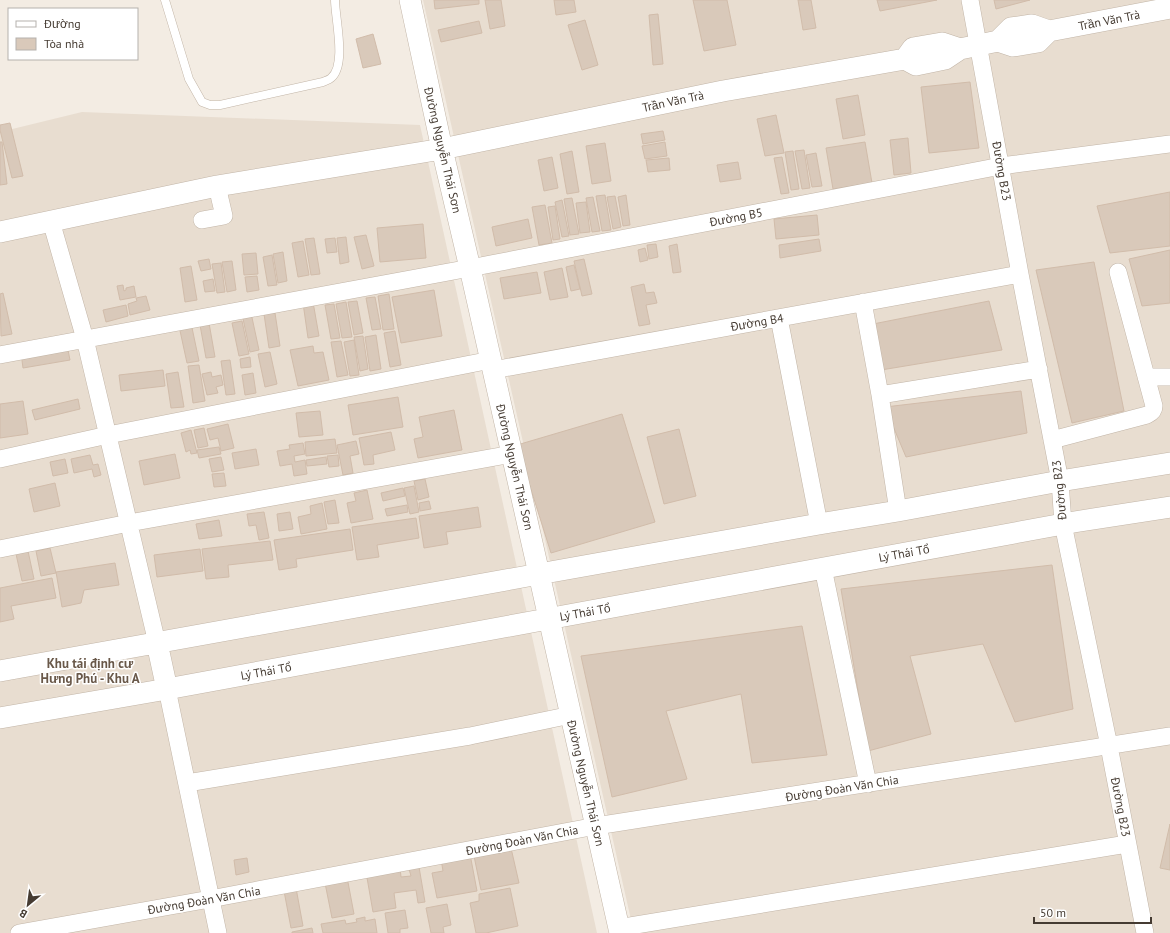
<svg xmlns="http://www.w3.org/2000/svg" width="1170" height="933" font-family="'PT Sans',sans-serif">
  <rect width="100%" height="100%" fill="#f3ece3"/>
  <path fill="#e8ddd0" d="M 423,0 L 1170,0 L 1170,933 L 634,933 Z
    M 82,112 L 420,125 L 597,933 L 0,933 L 0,132 Z"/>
  <path fill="#d9c9ba" stroke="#d1bcaa" d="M 434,0 L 479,0 L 479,4 L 435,9 Z
    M 485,0 L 501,0 L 505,26 L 490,29 Z
    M 554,0 L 574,0 L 576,12 L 556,15 Z
    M 693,0 L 727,0 L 736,45 L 704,51 Z
    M 798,0 L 811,0 L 816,28 L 803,30 Z
    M 877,0 L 937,0 L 880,11 Z
    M 994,0 L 1030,0 L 996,9 Z
    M 658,14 L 663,64 L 653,65 L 649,15 Z
    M 585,20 L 598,65 L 582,70 L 568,25 Z
    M 479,21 L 482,33 L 441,42 L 438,30 Z
    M 373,34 L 381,64 L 363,68 L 356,39 Z
    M 970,82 L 979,148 L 929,153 L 921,87 Z
    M 858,95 L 865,135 L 843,139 L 836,99 Z
    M 776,115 L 784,153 L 765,156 L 757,119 Z
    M 10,123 L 23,176 L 12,178 L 0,130 L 0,125 Z
    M 663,131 L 665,140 L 643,144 L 641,134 Z
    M 908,138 L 911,173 L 894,175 L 890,140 Z
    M 0,142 L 2,142 L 7,184 L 0,185 Z
    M 665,142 L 667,156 L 645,159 L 642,146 Z
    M 865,142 L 872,183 L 833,189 L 826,148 Z
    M 605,143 L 611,181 L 592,184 L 586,146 Z
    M 804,150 L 810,188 L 802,189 L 795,151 Z
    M 572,151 L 579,192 L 567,194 L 560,154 Z
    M 793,151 L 799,189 L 791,190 L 785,152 Z
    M 816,153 L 822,186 L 812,187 L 806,155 Z
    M 552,157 L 558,188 L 544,191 L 538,160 Z
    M 782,157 L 789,193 L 781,194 L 774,158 Z
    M 669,158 L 670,170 L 648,172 L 646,160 Z
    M 738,162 L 741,179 L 720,182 L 717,165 Z
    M 1170,192 L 1170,246 L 1110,253 L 1097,206 Z
    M 605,195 L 611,230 L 602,231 L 596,196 Z
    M 626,195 L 630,225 L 623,226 L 618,197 Z
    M 615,196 L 621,227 L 613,229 L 607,197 Z
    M 593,197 L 600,231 L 592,232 L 586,198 Z
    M 572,198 L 579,234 L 570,235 L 564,199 Z
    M 562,200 L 569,236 L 562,237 L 555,202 Z
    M 586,202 L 590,232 L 580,233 L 576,203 Z
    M 545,205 L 552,243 L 539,245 L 532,207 Z
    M 555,206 L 560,239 L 553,240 L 548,207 Z
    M 817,215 L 819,235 L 776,239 L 774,219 Z
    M 528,219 L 532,238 L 496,246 L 492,227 Z
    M 423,224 L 426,258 L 380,262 L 377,228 Z
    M 366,235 L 374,266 L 362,269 L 354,237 Z
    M 346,237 L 349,262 L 340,264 L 337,238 Z
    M 314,238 L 320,274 L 311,275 L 305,239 Z
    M 335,238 L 337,252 L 327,253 L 325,239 Z
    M 819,239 L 821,251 L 780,258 L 779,245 Z
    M 303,241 L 309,275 L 298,277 L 292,243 Z
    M 656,244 L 658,257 L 649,259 L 647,245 Z
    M 677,244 L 681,272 L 673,273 L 669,246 Z
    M 645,248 L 648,260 L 640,262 L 638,250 Z
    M 1170,250 L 1170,303 L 1142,306 L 1129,259 Z
    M 283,252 L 287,281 L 278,283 L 273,254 Z
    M 256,253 L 258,274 L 244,275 L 242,254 Z
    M 272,255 L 277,285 L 268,286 L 263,257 Z
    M 209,259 L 211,269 L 201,271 L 198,261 Z
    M 584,259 L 592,294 L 582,296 L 574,261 Z
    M 232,261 L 236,290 L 227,292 L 222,262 Z
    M 1094,262 L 1124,411 L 1072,423 L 1036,270 Z
    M 221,263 L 225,292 L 217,293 L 212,264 Z
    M 574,265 L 580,289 L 571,291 L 566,267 Z
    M 191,266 L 197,300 L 185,302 L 180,268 Z
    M 562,268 L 568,297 L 550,300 L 544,272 Z
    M 537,272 L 541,293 L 504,299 L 500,278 Z
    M 257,276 L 259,290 L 247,292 L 245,277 Z
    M 213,279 L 215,291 L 205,292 L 203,281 Z
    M 644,284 L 646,293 L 654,292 L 657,303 L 646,305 L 650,324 L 639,326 L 631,287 Z
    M 123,285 L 124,291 L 126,290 L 126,288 L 134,286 L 136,297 L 120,300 L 117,286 Z
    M 434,290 L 442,336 L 401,343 L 392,297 Z
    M 3,293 L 12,334 L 1,336 L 0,294 Z
    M 389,294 L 394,329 L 383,330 L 378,296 Z
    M 146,296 L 150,310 L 130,315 L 128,304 L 137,301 L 136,298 Z
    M 375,297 L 381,329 L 372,330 L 366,298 Z
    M 357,301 L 363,333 L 354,335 L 348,302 Z
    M 989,301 L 1002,350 L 881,370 L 868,325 Z
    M 313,302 L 319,336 L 308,338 L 303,303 Z
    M 346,302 L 352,337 L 342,338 L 336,304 Z
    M 334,304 L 340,338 L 331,339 L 325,305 Z
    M 126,305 L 128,316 L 106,322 L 103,310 Z
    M 251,313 L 259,350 L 250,352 L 242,314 Z
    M 275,313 L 280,346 L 269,348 L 264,314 Z
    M 242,321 L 249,354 L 239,356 L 232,323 Z
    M 191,323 L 199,361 L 187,363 L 179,326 Z
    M 209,323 L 215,357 L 206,358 L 200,325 Z
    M 395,331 L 401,365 L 390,367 L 384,333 Z
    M 376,335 L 381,369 L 370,371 L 365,337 Z
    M 363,336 L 368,369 L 360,371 L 354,337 Z
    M 354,340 L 359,375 L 350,376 L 344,342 Z
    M 341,341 L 348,375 L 337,377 L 331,342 Z
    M 67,345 L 70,360 L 23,368 L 21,353 Z
    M 313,346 L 314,353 L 323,352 L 329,380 L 298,386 L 290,350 Z
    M 270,352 L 277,384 L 265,387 L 258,354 Z
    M 250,357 L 251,367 L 241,368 L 240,359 Z
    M 230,360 L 235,394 L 226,395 L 221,361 Z
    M 199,365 L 205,401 L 193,403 L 188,366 Z
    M 163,370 L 165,386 L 121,391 L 119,375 Z
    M 178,372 L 184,407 L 171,408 L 166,374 Z
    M 211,372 L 212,377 L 221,375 L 223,385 L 216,387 L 218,393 L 207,395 L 202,374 Z
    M 253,373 L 256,393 L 245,395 L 242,375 Z
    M 1021,391 L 1027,433 L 906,457 L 885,407 Z
    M 398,397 L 403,427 L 353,435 L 348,405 Z
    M 78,399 L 80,409 L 35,420 L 32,410 Z
    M 23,401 L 28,434 L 0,438 L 0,404 Z
    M 454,410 L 462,450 L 418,458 L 414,439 L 423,437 L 419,417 Z
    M 320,411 L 323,435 L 299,437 L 296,413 Z
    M 622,414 L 655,522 L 551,553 L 517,445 Z
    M 228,424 L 234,448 L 221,451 L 218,438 L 210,440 L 207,429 Z
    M 204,428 L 208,446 L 198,448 L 194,430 Z
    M 679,429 L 696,496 L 664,504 L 647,437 Z
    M 191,430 L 197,453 L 191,454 L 190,450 L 186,452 L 181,433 Z
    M 391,432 L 395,450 L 373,455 L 374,464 L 364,465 L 359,438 Z
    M 335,439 L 337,453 L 306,456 L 305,442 Z
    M 356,441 L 359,454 L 350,456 L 353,473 L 343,475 L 337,445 Z
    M 303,443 L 305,454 L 294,456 L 295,462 L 305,460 L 307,474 L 294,476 L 292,464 L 280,466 L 277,451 L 290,449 L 289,445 Z
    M 219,447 L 221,454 L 199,458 L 197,450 Z
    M 256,449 L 259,465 L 235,469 L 232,453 Z
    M 175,454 L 180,478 L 144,485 L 139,461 Z
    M 90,455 L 93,465 L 98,464 L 101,475 L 94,477 L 92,469 L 74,473 L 71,459 Z
    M 338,455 L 339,466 L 329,467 L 327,456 Z
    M 221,457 L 224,470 L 212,472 L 209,459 Z
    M 326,457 L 327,464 L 307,466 L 306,460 Z
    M 65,459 L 68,473 L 53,476 L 50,462 Z
    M 224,473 L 226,486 L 214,487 L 212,474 Z
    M 425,479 L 429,497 L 418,500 L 414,481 Z
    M 55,483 L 60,506 L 34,512 L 29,489 Z
    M 414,486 L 419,512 L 410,514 L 404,488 Z
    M 403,488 L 405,496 L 383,501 L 381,493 Z
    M 367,490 L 373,519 L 351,523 L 347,503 L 356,501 L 354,493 Z
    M 335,500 L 339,523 L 328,524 L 324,502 Z
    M 429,501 L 431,509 L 420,511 L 419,503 Z
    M 322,503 L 327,529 L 301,534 L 298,517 L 311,514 L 310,506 Z
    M 407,505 L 408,512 L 387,516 L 385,509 Z
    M 478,507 L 481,527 L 446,532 L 448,544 L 424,548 L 419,516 Z
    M 264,512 L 269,538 L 259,540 L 256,525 L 249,526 L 247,514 Z
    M 290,512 L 293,529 L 279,531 L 277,514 Z
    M 416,518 L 419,538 L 377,545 L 379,557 L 357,560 L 352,527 Z
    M 219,520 L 222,536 L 199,539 L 196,524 Z
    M 350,529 L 353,550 L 296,559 L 297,567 L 279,570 L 274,540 Z
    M 270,541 L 273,560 L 228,565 L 229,577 L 206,579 L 202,549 Z
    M 50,548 L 56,573 L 41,576 L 36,551 Z
    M 200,549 L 203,571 L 157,577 L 154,555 Z
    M 28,551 L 34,579 L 22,581 L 16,554 Z
    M 115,563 L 119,585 L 84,590 L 81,603 L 62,607 L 56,572 Z
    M 1052,565 L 1073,709 L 1015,722 L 983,644 L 910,656 L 931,734 L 868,751 L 841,589 Z
    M 52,578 L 56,598 L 11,606 L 14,619 L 0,622 L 0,588 Z
    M 802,626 L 827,755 L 752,763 L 741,694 L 666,711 L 687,779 L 612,797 L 581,656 Z
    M 1170,824 L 1170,870 L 1160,868 Z
    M 511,848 L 519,883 L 481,890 L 474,856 Z
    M 470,854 L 477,891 L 437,898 L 432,873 L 443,871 L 441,859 Z
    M 247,858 L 249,872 L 236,875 L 234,860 Z
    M 400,867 L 401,877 L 411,876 L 409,869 L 419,867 L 425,902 L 418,903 L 416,890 L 394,893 L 396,908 L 373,912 L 366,872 Z
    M 347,877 L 354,914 L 332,918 L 325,883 Z
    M 296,888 L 303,926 L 291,928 L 284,891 Z
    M 510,888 L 518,926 L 486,933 L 476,933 L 470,903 L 479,901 L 479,894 Z
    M 447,904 L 451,925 L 443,927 L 444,933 L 431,933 L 426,908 Z
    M 405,910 L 408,928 L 400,929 L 400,933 L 388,933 L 385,913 Z
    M 365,917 L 365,921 L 375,919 L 377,933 L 323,933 L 321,924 L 345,920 L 346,924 L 357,922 L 356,919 Z
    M 312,928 L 313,933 L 292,933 L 292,932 Z"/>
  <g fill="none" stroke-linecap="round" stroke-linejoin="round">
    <g stroke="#c2b5a7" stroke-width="9">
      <path id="service" d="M 165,0 L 189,79 L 202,102 L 210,105 L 220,105 L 323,82 C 325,81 329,80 331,78 C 347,65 335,18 335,0"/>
    </g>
    <g stroke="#c2b5a7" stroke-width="18">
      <path id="minor" d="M 970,0 L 1020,274 L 1060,481 L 1063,524 L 1109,746 L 1145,933
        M 202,220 L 224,216 L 217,186
        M 51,221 L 85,339 L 157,643
        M 863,302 L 880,395 L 898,511
        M 779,318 L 819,524
        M 0,355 L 470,268 L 1001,166 L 1170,144
        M 493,370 L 1020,274
        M 1146,377 L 1170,377
        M 880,395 L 1039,369
        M 1052,440 L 1147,415 C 1151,413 1154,411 1154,406 L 1118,272
        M 0,459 L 108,435 L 491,360
        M 0,549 L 129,523 L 512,454
        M 823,568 L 868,784
        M 167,689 L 218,933
        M 187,783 L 470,736 L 571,715
        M 618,928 L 1127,844
        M 19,933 L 210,899 L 596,826 L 1170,736"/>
    </g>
    <g stroke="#c2b5a7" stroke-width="22">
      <path id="tertiary" d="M 410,0 L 442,149 L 470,268 L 620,933
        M 998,41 L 1011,28 L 1032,25 L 1049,31 L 1170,8
        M 998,41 L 1013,46 L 1038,42 L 1049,31
        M 905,59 L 913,48 L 942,43 L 960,49
        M 0,232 L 217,186 L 442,149 L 723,91 L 905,59 L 916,65 L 945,59 L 960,49 L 998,41
        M 157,643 L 167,689
        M 0,671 L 539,574 L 819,524 L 898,511 L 1060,481 L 1170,463
        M 0,718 L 167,689 L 1074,522 L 1170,507"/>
    </g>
    <use href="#service" stroke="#fff" stroke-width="8"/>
    <use href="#minor" stroke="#fff" stroke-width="17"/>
    <use href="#tertiary" stroke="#fff" stroke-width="21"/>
  </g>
  <g text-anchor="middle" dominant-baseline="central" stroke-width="3" stroke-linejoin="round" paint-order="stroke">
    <g font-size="12" fill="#453b32" stroke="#fff">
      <text transform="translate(1109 20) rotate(-11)">Trần Văn Trà</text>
      <text transform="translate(673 101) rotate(-12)">Trần Văn Trà</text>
      <text transform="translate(443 150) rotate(77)">Đường Nguyễn Thái Sơn</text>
      <text transform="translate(1002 171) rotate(80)">Đường B23</text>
      <text transform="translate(736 217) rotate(-11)">Đường B5</text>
      <text transform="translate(757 322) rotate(-10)">Đường B4</text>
      <text transform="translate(515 467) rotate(77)">Đường Nguyễn Thái Sơn</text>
      <text transform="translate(1059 490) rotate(-96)">Đường B23</text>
      <text transform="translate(904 553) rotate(-10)">Lý Thái Tổ</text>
      <text transform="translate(585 612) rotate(-10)">Lý Thái Tổ</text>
      <text transform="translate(266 671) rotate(-10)">Lý Thái Tổ</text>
      <text transform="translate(586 783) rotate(77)">Đường Nguyễn Thái Sơn</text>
      <text transform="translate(842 788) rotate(-9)">Đường Đoàn Văn Chia</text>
      <text transform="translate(1121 807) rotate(79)">Đường B23</text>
      <text transform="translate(522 840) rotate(-11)">Đường Đoàn Văn Chia</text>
      <text transform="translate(204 900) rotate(-10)">Đường Đoàn Văn Chia</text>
    </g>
    <g font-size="13" font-weight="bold" fill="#695849" stroke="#fff">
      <text x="90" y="663">Khu tái định cư<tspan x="90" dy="15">Hưng Phú - Khu A</tspan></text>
    </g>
  </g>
  <rect x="8" y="8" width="130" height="52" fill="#ffffff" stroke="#b5b1ad"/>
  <rect x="16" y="21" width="20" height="6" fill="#ffffff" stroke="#b5b1ad"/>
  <text x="44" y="28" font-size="12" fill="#453b32">Đường</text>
  <rect x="16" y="38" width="20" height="12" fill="#d9c9ba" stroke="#b5b1ad"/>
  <text x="44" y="48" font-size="12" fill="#453b32">Tòa nhà</text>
  <g transform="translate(28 905) rotate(209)" stroke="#ffffff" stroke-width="3" paint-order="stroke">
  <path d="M0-3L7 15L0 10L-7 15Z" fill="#453b32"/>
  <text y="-6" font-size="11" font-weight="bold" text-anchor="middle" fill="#453b32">B</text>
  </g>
  <path d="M1034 917v6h117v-6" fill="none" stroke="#453b32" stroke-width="2"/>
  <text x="1040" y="917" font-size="12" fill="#453b32" stroke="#ffffff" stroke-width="3" paint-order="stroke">50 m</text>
</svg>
